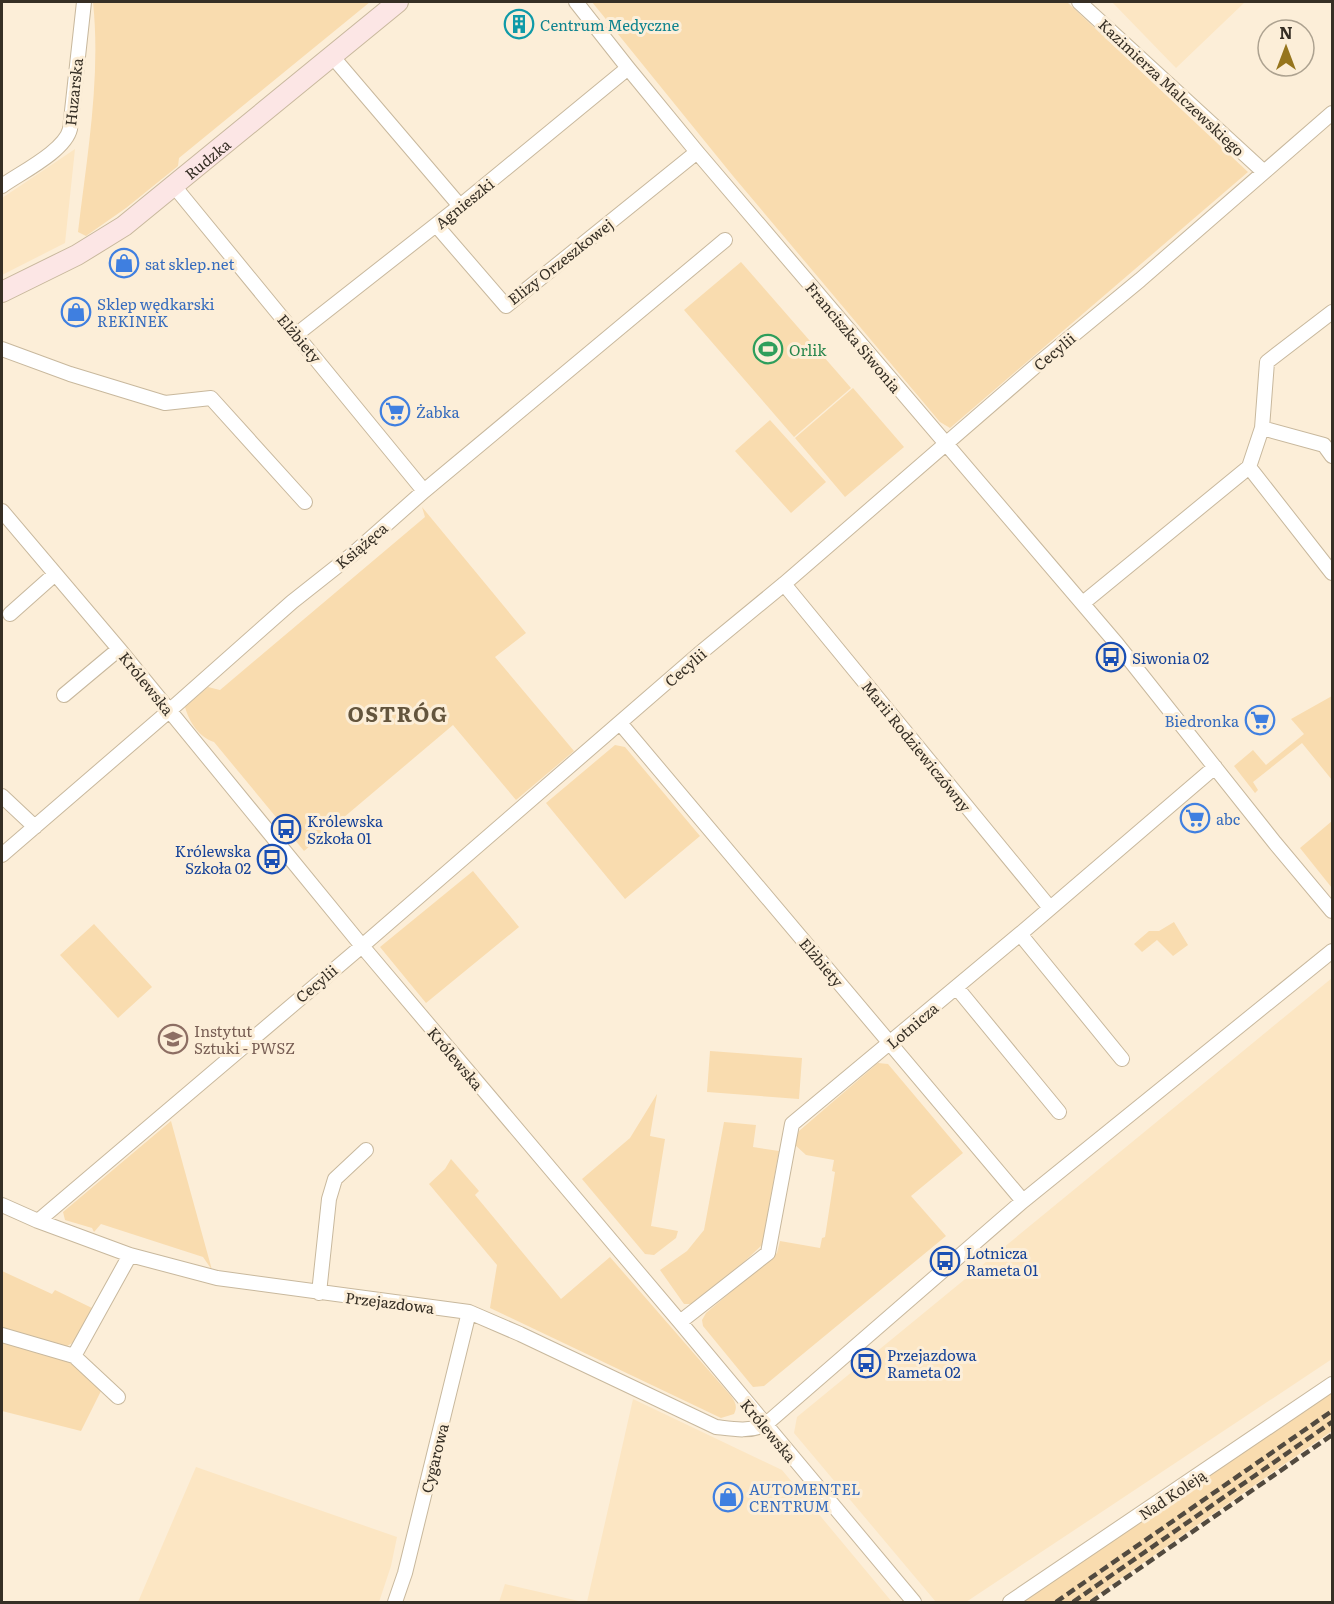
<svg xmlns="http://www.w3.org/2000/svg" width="1334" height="1604" font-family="Literata,serif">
  <rect width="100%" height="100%" fill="#fceed8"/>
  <path fill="#fce6c3" d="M 1112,2 L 1245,2 L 1176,68 Z
    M 75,149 L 65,243 L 2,275 L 2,198 Z
    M 1332,978 L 1332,1359 L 966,1602 L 936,1602 L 794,1433 L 797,1417 Z
    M 633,1399 L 782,1470 L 892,1602 L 587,1602 Z
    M 196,1467 L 397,1537 L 391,1566 L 379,1602 L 138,1602 Z
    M 505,1584 L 583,1602 L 499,1602 Z"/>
  <path fill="#f9dcaf" d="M 93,2 L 370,2 L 179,158 L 178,166 L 126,208 L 86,236 L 78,232 C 87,156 101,78 93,2 Z
    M 592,2 L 1067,2 L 1248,172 L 950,428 L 940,422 L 733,176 Z
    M 741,262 L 851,388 L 794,437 L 684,310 Z
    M 853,388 L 904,447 L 845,497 L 795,438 Z
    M 770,420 L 826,482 L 791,513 L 735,451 Z
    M 422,507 L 526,633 L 495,657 L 574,751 L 516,800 L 453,725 L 304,851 L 214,742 C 199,737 189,722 185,707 L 208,687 L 220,690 L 425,517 Z
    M 1332,696 L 1332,780 L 1302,743 L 1253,782 L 1258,790 L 1255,793 L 1234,766 L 1253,750 L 1266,765 L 1304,734 L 1291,719 Z
    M 615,745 L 625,747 L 700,836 L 625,899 L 546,803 Z
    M 1332,821 L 1332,888 L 1300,848 Z
    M 473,871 L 519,927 L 426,1003 L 380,947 Z
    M 1174,922 L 1188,945 L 1173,956 L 1157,940 L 1142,952 L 1134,944 L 1149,931 L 1159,931 Z
    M 94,924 L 152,987 L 118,1018 L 60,955 Z
    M 710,1051 L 802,1058 L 799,1099 L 707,1092 Z
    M 878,1063 L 888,1064 L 963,1153 L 911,1196 L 946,1236 L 764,1386 L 753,1387 L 703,1326 L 702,1320 L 706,1313 L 777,1253 L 780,1241 L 820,1248 L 822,1238 L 825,1237 L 835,1172 L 832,1171 L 834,1160 L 806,1155 L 794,1144 L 799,1131 Z
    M 657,1094 L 650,1136 L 665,1139 L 651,1226 L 678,1231 L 676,1238 L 654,1255 L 645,1254 L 582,1179 L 630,1138 Z
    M 171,1121 L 212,1270 L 203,1257 L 101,1224 L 94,1232 L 92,1228 L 65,1220 L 63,1212 Z
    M 724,1122 L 756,1125 L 753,1147 L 779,1151 L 762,1245 L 744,1262 L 691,1304 L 684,1304 L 660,1270 L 687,1251 L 704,1230 Z
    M 451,1159 L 479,1191 L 475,1195 L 561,1299 L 610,1257 L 731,1396 C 735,1402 738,1406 734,1414 L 721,1418 L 490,1308 L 497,1265 L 429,1184 L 445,1169 Z
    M 2,1271 L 52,1294 L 55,1290 L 92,1308 L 74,1342 L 55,1353 L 66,1358 L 102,1389 L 81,1431 L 2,1411 Z
    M 1332,1388 L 1332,1431 L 1087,1602 L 1023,1602 Z"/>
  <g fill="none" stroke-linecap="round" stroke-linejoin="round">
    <g stroke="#c8b89d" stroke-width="16">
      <path id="street" d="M 576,2 L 628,68 L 697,152 L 1117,644 L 1275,843 L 1332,911
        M 1079,2 L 1264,172
        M 332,56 L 460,206
        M 2,186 C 20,173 65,151 70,129 L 84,2
        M 174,186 L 424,491
        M 436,225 L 506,306 L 697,152
        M 297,334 L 460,206 L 628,68
        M 2,349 L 70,374 L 165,403 L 211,398 L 305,502
        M 1262,428 L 1324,445 L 1332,456
        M 1249,467 L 1332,573
        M 2,511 L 119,649 L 362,946 L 680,1322 L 914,1602
        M 784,584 L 1050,908
        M 1083,603 L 1249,467 L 1262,428 L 1267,362 L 1332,312
        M 10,614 L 55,574
        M 64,695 L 119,649
        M 620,723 L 1023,1201
        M 2,796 L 35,827
        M 2,855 L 169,711 L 292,602 L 354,553 L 424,491 L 725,240
        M 1020,934 L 1122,1059
        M 957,988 L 1059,1112
        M 2,1205 L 38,1221 L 130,1255 L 217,1278 L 469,1312 L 520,1334 L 716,1427 C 733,1429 748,1432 765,1425 L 1023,1201 L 1332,951
        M 38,1221 L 362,946 L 699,654 L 784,584 L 1038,364 L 1140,280 L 1332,113
        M 319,1293 L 329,1199 L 335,1179 L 366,1150
        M 680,1322 L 768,1253 L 792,1124 L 1020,934 L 1215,767
        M 2,1335 L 74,1356 L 130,1255
        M 74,1356 L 118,1397
        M 395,1602 L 405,1573 L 469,1312
        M 1010,1602 L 1332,1384"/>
    </g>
    <g stroke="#c8b89d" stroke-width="22">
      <g id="secondary">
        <path id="s1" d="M 2,292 L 77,255 L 124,226 L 398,2"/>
      </g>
    </g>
    <use href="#street" stroke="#fff" stroke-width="14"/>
    <use href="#secondary" stroke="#fce6e5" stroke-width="20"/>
    <path stroke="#524a3f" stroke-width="4.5" stroke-dasharray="9 4.5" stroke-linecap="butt" d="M 1056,1602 L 1332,1411
      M 1073,1602 L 1332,1422
      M 1091,1602 L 1332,1435"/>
  </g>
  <defs>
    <g id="building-ring" transform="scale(1.5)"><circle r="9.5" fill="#fceed8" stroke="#0f9aa8" stroke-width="1.5"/><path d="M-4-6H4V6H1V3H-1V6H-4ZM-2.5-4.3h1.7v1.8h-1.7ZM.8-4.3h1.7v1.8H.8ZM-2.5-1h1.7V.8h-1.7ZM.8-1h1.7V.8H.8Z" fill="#0f9aa8"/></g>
    <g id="shop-ring" transform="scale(1.5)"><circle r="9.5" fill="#fceed8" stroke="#3f7fe0" stroke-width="1.5"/><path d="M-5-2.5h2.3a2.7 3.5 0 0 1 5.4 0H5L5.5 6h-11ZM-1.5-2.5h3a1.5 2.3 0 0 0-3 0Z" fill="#3f7fe0"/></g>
    <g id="stadium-ring" transform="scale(1.5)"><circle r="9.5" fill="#fceed8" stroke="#2e9e5b" stroke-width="1.5"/><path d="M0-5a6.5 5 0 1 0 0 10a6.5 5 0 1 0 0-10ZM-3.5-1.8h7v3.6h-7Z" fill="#2e9e5b"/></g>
    <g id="supermarket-ring" transform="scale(1.5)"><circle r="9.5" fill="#fceed8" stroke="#3f7fe0" stroke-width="1.5"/><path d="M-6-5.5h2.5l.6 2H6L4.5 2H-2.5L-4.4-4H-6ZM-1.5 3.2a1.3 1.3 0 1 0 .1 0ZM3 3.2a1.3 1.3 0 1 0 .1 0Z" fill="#3f7fe0"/></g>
    <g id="bus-ring" transform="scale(1.5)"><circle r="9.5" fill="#fceed8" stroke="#1a4fb4" stroke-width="1.5"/><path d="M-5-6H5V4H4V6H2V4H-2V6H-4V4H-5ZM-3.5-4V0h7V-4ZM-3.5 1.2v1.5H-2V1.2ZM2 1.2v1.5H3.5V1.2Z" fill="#1a4fb4"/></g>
    <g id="university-ring" transform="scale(1.5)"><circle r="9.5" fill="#fceed8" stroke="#8d6e63" stroke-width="1.5"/><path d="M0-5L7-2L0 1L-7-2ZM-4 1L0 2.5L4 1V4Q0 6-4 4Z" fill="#8d6e63"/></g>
  </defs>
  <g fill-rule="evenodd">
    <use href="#building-ring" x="519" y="24"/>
    <use href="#shop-ring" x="124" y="263"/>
    <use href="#shop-ring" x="76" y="312"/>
    <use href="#stadium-ring" x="768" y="349"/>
    <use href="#supermarket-ring" x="395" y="411"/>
    <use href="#bus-ring" x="1111" y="657"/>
    <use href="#supermarket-ring" x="1260" y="720"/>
    <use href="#supermarket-ring" x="1195" y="818"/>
    <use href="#bus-ring" x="286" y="829"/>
    <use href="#bus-ring" x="272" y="859"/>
    <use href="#university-ring" x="173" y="1039"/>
    <use href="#bus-ring" x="945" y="1261"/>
    <use href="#bus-ring" x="866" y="1363"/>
    <use href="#shop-ring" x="728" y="1497"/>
  </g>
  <g text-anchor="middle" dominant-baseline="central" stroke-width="6" stroke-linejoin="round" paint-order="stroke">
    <g font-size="15" fill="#0d838f" stroke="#fceed8" text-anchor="start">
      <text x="540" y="24">Centrum Medyczne</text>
    </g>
    <g font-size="15" fill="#362f25" stroke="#fceed8">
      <text transform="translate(1172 87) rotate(43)">Kazimierza Malczewskiego</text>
      <text transform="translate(73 92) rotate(-84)">Huzarska</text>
      <text stroke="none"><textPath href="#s1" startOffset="246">Rudzka</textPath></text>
      <text transform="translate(464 203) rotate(-39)">Agnieszki</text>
      <text transform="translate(560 261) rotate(-38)">Elizy Orzeszkowej</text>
      <text transform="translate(854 337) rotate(50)">Franciszka Siwonia</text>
      <text transform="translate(300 338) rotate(50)">Elżbiety</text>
      <text transform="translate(1054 351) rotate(-40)">Cecylii</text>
      <text transform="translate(361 545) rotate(-40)">Książęca</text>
      <text transform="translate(685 667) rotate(-41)">Cecylii</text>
      <text transform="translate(147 683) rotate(51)">Królewska</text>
      <text transform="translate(917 746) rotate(51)">Marii Rodziewiczówny</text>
      <text transform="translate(822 962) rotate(50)">Elżbiety</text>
      <text transform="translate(316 983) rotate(-40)">Cecylii</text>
      <text transform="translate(912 1025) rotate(-40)">Lotnicza</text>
      <text transform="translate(456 1058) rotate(50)">Królewska</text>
      <text transform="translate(390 1302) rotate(7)">Przejazdowa</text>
      <text transform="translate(769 1430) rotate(50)">Królewska</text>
      <text transform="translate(434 1458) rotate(-76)">Cygarowa</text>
      <text transform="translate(1172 1494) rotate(-34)">Nad Koleją</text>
    </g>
    <g font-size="15" fill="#366cbe" stroke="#fceed8" text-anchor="start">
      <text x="145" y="263">sat sklep.net</text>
      <text x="97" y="303">Sklep wędkarski<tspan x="97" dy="17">REKINEK</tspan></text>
      <text x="416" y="411">Żabka</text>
      <text x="1239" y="720" text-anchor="end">Biedronka</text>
      <text x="1216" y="818">abc</text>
      <text x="749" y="1488">AUTOMENTEL<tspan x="749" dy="17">CENTRUM</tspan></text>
    </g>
    <g font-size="15" fill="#27864d" stroke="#fceed8" text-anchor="start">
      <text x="789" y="349">Orlik</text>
    </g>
    <g font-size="15" fill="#164399" stroke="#fceed8" text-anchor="start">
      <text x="1132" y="657">Siwonia 02</text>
      <text x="307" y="820">Królewska<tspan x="307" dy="17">Szkoła 01</tspan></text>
      <text x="251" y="850" text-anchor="end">Królewska<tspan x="251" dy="17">Szkoła 02</tspan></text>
      <text x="966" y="1252">Lotnicza<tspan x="966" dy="17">Rameta 01</tspan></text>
      <text x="887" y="1354">Przejazdowa<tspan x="887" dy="17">Rameta 02</tspan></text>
    </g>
    <g font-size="15" fill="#785e54" stroke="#fceed8" text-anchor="start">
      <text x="194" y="1030">Instytut<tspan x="194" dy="17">Sztuki - PWSZ</tspan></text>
    </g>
    <g font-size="21" font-weight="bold" letter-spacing="1.5" fill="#64553d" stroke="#fceed8">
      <text x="398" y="712">OSTRÓG</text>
    </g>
  </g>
  <rect width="1334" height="1604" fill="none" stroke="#362f25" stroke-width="6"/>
  <g transform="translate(1286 48)"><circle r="28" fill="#fceed8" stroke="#ada290" stroke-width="1.5"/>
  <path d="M0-4.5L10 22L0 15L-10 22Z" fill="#96751d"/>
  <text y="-9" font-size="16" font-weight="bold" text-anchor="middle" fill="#362f25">N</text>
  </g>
</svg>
